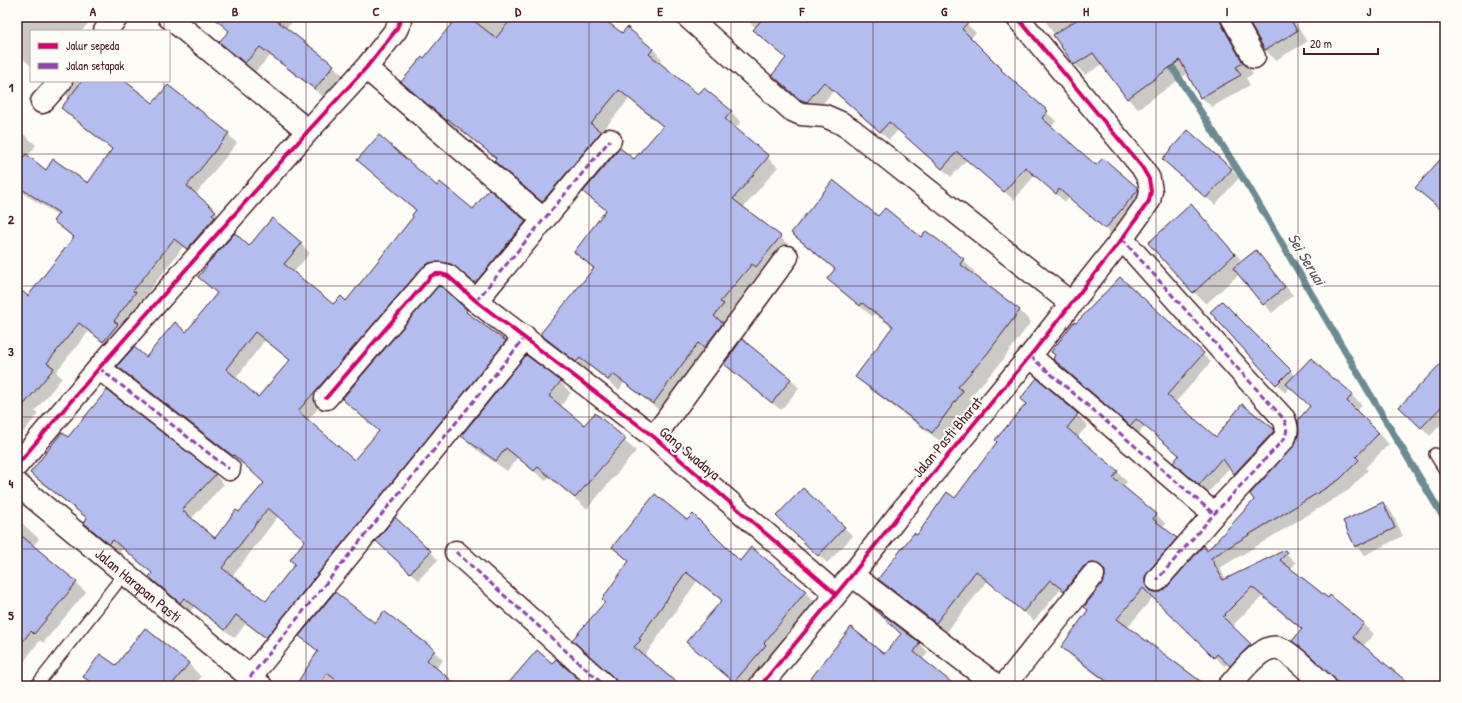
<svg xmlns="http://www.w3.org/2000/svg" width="1462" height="703" font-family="'Patrick Hand',sans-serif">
  <rect width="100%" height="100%" fill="#fdfcf7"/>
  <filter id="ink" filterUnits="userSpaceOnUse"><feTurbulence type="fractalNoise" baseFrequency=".025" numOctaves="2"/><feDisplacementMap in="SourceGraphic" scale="8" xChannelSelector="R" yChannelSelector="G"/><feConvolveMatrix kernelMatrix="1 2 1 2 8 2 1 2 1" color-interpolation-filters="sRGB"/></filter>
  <g filter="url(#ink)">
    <path fill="#0003" fill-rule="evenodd" d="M 17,17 L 93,17 L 82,31 L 31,31 L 31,66 L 20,56 L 17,60 Z
      M 213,17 L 296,17 L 287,28 L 333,66 L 343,75 L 325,98 L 270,56 L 255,72 L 220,42 L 230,31 Z
      M 458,17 L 600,17 L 622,35 L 653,49 L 662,59 L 659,64 L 698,96 L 731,112 L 741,122 L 735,129 L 778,167 L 743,208 L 780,237 L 790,246 L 766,276 L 762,273 L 730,312 L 733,315 L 663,413 L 624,383 L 619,390 L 590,367 L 587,371 L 551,344 L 541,334 L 594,270 L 575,252 L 607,211 L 585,192 L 634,161 L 664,128 L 629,99 L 601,133 L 610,142 L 553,211 L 505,170 L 497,159 L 459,128 L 457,130 L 412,91 L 424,60 Z
      M 743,17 L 960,17 L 976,33 L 970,39 L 1010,79 L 1056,121 L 1051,127 L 1096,167 L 1137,189 L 1147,198 L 1115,237 L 1069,198 L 1065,202 L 1035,175 L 1014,200 L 967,160 L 951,177 L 898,130 L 889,140 L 833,91 L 817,111 L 809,108 L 773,75 L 787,58 L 763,39 L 754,30 L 756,28 Z
      M 1043,17 L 1236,17 L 1231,34 L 1253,74 L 1246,78 L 1250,85 L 1212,107 L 1201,97 L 1188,73 L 1138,109 L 1127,98 L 1103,64 L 1085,75 L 1068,57 Z
      M 1247,17 L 1292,17 L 1307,42 L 1276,60 L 1265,50 Z
      M 74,81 L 124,81 L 154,104 L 228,134 L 237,143 L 195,195 L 224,220 L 196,258 L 183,247 L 142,300 L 144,302 L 113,351 L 89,331 L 56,372 L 62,378 L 35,411 L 38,414 L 17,440 L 17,304 L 29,297 L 74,239 L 54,221 L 58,215 L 27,196 L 17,188 L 17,128 L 36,145 L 28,156 L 46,171 L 88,184 L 113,150 L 71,117 L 62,108 L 70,98 L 66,95 L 74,84 Z
      M 1171,167 L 1231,169 L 1239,178 L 1215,205 Z
      M 368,169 L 437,187 L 473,211 L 489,191 L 535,231 L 485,292 L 462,273 L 445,271 L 431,277 L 308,420 L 354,462 L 380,431 L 441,288 L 476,320 L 505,342 L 514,351 L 276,646 L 246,623 L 235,638 L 194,607 L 190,612 L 150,577 L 153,574 L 123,548 L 119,553 L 85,523 L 88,519 L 40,482 L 31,473 L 68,438 L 215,475 L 224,484 L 191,519 L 215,540 L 265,483 L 244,464 L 243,465 L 128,376 L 119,366 L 146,359 L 187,333 L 218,294 L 199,277 L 249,247 L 301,244 L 310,253 L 293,273 L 334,306 L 346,303 L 415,217 L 416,211 ZM 265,340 L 290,361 L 259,398 L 236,378 ZM 278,516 L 306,540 L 291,560 L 296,565 L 266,602 L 232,577 Z
      M 878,218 L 921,239 L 926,233 L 963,260 L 975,272 L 972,275 L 1020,311 L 1031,322 L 998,366 L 969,398 L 974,403 L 944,444 L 868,388 L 857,377 L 893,328 L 874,314 L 872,316 L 840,290 L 828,279 L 836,270 L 803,244 L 792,233 Z
      M 1203,218 L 1243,262 L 1255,251 L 1293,295 L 1272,313 L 1239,274 L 1206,304 L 1194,292 Z
      M 1120,279 L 1211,362 L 1175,403 L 1216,438 L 1273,430 L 1282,438 L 1243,482 L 1230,467 L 1208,493 L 1183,471 L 1180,456 L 1145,426 L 1139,433 L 1054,359 L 1076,325 Z
      M 1222,303 L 1295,376 L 1333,380 L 1334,379 L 1362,405 L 1356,412 L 1389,444 L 1365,468 L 1368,470 L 1349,490 L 1220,568 L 1226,580 L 1284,551 L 1296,563 L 1290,569 L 1328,600 L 1331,596 L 1374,634 L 1363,646 L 1409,686 L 1338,686 L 1338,681 L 1293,641 L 1302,630 L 1262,597 L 1234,624 L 1235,625 L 1233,628 L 1260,654 L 1240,675 L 1227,663 L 1225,667 L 1153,597 L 1127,628 L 1203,686 L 1111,686 L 1072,657 L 1062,647 L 1089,611 L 1106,577 L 1106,572 L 1098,573 L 1075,600 L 1061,589 L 1034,621 L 987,581 L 946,633 L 889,589 L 879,579 L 917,536 L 955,500 L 1027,404 L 1037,380 L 1088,425 L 1077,438 L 1118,472 L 1127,482 L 1123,487 L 1156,514 L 1166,524 L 1163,528 L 1186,549 L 1154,588 L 1155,593 L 1161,593 L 1167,589 L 1204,547 L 1208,551 L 1255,500 L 1296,445 L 1311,407 L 1290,387 L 1285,393 L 1277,384 Z
      M 527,357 L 560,382 L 571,393 L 560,407 L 585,427 L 595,415 L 636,451 L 587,509 L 549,477 L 546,481 L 517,458 L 507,471 L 473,447 L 462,436 Z
      M 1445,361 L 1445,420 L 1430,436 L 1400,407 Z
      M 725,364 L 791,379 L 799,388 L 781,410 L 733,372 Z
      M 803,489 L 853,536 L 827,563 L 786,524 Z
      M 1383,503 L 1391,511 L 1403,536 L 1365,555 L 1356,546 Z
      M 17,518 L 39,539 L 33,546 L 86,592 L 43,643 L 40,640 L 17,671 Z
      M 614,547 L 740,562 L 805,592 L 815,602 L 750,686 L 738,686 L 698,652 L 722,601 L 697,581 L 644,657 L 679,686 L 618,686 L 606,603 L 629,562 Z
      M 386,549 L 430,551 L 438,560 L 418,580 Z
      M 384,612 L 434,651 L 443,660 L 436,669 L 457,686 L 343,686 L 337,681 L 334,686 L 296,686 L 318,652 L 301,636 L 375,624 Z
      M 880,614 L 920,644 L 928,652 L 922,660 L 954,686 L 813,686 L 884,655 L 902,635 Z
      M 145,630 L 189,664 L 201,677 L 194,686 L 94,686 L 84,677 L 116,666 Z"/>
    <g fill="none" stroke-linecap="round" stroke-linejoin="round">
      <path stroke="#6c8c93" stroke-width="7" d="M 1167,59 L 1250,189 L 1390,428 L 1445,520"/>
    </g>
    <path fill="#b3bdee" stroke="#4a1f2b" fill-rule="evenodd" d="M 213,17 L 272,17 L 334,65 L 315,89 L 260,47 L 245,63 L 219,42 L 229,31 Z
      M 457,17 L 469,17 L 496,38 L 513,17 L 601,17 L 622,33 L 627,27 L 653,49 L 649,54 L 698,94 L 704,88 L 732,111 L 725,119 L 769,156 L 733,199 L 781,236 L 756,267 L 752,264 L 720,302 L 724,304 L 714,316 L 723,323 L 704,348 L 698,343 L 653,404 L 613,374 L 608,380 L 580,358 L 576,362 L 540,334 L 594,268 L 574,252 L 606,210 L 583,192 L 620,148 L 634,159 L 663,126 L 619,90 L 591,124 L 601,132 L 542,202 L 494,161 L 496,158 L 448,119 L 447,121 L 401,82 L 422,57 L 424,58 Z
      M 764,17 L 973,17 L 962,29 L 1002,69 L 1001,70 L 1048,111 L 1042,118 L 1096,165 L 1103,158 L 1138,188 L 1138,190 L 1105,229 L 1059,189 L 1056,194 L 1025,167 L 1004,192 L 957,152 L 942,169 L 889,122 L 880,132 L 824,82 L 807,102 L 799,99 L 772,75 L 786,58 L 753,30 Z
      M 1081,17 L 1220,17 L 1221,23 L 1243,63 L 1236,67 L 1241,75 L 1200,98 L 1180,60 L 1127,99 L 1093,53 L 1074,65 L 1053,35 Z
      M 1246,17 L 1289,17 L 1297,31 L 1265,50 Z
      M 82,81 L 125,81 L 153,103 L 168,85 L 229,133 L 187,186 L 216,211 L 212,214 L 215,217 L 187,249 L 174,239 L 133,291 L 136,292 L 114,321 L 118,324 L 103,342 L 79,323 L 47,363 L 54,368 L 17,413 L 17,287 L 28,296 L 74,237 L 53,221 L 59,213 L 17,186 L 17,165 L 26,154 L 46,170 L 53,159 L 88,183 L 112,149 L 61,108 Z
      M 1188,130 L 1232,169 L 1206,198 L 1162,159 Z
      M 379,135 L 437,186 L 440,182 L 473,209 L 489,189 L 526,221 L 475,283 L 451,264 L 435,262 L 429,263 L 422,268 L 298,411 L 354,460 L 379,431 L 342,399 L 438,286 L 442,287 L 467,310 L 466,312 L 506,341 L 266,638 L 236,615 L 225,630 L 184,598 L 180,603 L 149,577 L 152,573 L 113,540 L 109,544 L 84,523 L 87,518 L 30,473 L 62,432 L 68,437 L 107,390 L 216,474 L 182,510 L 215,538 L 236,510 L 239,512 L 264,483 L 234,455 L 233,456 L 117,366 L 134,347 L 146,357 L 175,322 L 186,332 L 217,293 L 198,277 L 207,266 L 206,265 L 235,233 L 249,246 L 272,218 L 302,243 L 284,264 L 333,304 L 341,296 L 346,301 L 413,217 L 412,215 L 416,210 L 357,160 ZM 255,332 L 290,360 L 258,397 L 226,369 ZM 268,508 L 305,540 L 290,560 L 295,564 L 266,601 L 222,568 Z
      M 1445,154 L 1445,213 L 1415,188 Z
      M 833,180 L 878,216 L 885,208 L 921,237 L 926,231 L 964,259 L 960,264 L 1020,310 L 987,354 L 958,387 L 963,391 L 932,433 L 855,377 L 893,326 L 862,303 L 860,306 L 827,279 L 835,269 L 791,233 Z
      M 1191,204 L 1235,254 L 1193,293 L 1148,243 Z
      M 1256,250 L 1285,287 L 1263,305 L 1233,268 Z
      M 1120,277 L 1204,353 L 1167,395 L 1216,437 L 1242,404 L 1274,429 L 1273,432 L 1234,474 L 1222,458 L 1199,485 L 1173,463 L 1179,455 L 1136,419 L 1130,426 L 1053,359 L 1055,355 L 1051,352 L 1074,322 L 1076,323 Z
      M 1222,301 L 1291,370 L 1276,385 L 1210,312 Z
      M 742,339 L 791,379 L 772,403 L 724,364 Z
      M 526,355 L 561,381 L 549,396 L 584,425 L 595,413 L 626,439 L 575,498 L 538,467 L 534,471 L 506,448 L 496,461 L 461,436 Z
      M 1311,358 L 1333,379 L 1334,378 L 1353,394 L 1347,401 L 1379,433 L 1356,457 L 1359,460 L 1339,480 L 1211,558 L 1223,580 L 1285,550 L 1287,553 L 1280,560 L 1328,598 L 1330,595 L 1364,623 L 1353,637 L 1412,686 L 1341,686 L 1311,656 L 1292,641 L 1302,629 L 1252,587 L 1225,614 L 1226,615 L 1223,617 L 1251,644 L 1230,666 L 1217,654 L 1214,658 L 1143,588 L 1117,619 L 1207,686 L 1113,686 L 1061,647 L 1088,610 L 1084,607 L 1103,582 L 1105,577 L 1105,571 L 1100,565 L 1094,563 L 1088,564 L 1083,567 L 1064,591 L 1050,580 L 1023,612 L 976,571 L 936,623 L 878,579 L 914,533 L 917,535 L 947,492 L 955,498 L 997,442 L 995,440 L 1026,404 L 1020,399 L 1037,378 L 1078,414 L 1067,428 L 1118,471 L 1113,478 L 1157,514 L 1153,519 L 1177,538 L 1148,572 L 1145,577 L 1145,584 L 1149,590 L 1155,592 L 1161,592 L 1166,588 L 1204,545 L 1207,551 L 1254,500 L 1250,494 L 1295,444 L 1299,432 L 1298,420 L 1310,406 L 1286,384 Z
      M 1445,359 L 1445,403 L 1421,428 L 1399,407 Z
      M 803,488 L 845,527 L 818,556 L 776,516 Z
      M 655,494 L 687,520 L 693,514 L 740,561 L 751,547 L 806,591 L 764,643 L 766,645 L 734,682 L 686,642 L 722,600 L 686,572 L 639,639 L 641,640 L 634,647 L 681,686 L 617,686 L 617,682 L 613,677 L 572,640 L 605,602 L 602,599 L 629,561 L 612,547 Z
      M 1383,502 L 1395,528 L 1355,547 L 1343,521 Z
      M 395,517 L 431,551 L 410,573 L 376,541 Z
      M 17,532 L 77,582 L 34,634 L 31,631 L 17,649 Z
      M 335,592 L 375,623 L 384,611 L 435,650 L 427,660 L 458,686 L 344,686 L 327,673 L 319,686 L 295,686 L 318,651 L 299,636 Z
      M 868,603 L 920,643 L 914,652 L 956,686 L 805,686 L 851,627 L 884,654 L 901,634 Z
      M 145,628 L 189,663 L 171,686 L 96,686 L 83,677 L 100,654 L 116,665 Z
      M 537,650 L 552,663 L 556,659 L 586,686 L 506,686 Z"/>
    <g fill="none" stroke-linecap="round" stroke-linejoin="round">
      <g stroke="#4a1f2b" stroke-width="14">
        <path id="service" d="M 1435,454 L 1445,470
          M 36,686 L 125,573"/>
      </g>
      <g stroke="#4a1f2b" stroke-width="25">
        <path id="minor" d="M 169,17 L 308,131
          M 688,17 L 792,110 L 801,114 L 825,116 L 841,123 L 852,130 L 1072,304
          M 1232,17 L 1254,57
          M 105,31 L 117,17
          M 366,68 L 543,219
          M 42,102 L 61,81
          M 1122,239 L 1240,371 L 1284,419 C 1287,427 1288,431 1284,439 L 1214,514 L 1157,580
          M 476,301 L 610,140
          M 1030,356 L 1214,514
          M 99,368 L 229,469
          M 326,398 L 431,276 L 435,274 L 441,274 L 448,276 L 476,301 L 654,437 L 836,594
          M 654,437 L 787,257
          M 17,465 L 99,368 L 308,131 L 366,68 L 396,30 L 402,17
          M 456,552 L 605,686
          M 852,575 L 997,686
          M 250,677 L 525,337
          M 760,686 L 852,575 L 901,512 L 1030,356 L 1122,239 L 1149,201 L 1151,191 L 1149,179 L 1142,167 L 1017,17
          M 1004,686 L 1093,575
          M 1229,686 C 1240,674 1250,659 1264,651 C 1269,648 1274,647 1279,648 C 1291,652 1314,677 1325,686"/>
      </g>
      <g stroke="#4a1f2b" stroke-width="25">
        <g id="tertiary">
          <path id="s1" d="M 17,484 L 261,686"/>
        </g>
      </g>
      <use href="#service" stroke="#fdfcf7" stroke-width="11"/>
      <use href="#minor" stroke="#fdfcf7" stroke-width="22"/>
      <use href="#tertiary" stroke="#fdfcf7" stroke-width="22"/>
      <path stroke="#8e44ad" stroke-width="3" stroke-dasharray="6 3" stroke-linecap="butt" d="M 1122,239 L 1240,371 L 1284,419 C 1287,427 1288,431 1284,439 L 1214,514 L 1157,580
        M 476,301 L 610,140
        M 1030,356 L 1214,514
        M 99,368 L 229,469
        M 456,552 L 605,686
        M 250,677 L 510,356 L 525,337 L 522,335"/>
      <g stroke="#fdfcf7" stroke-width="6">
        <path id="cycleway" d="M 326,398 L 431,276 L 435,274 L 441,274 L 448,276 L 476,301 L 654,437 L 836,594
          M 17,465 L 99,368 L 308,131 L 366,68 L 396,30 L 402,17
          M 760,686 L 852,575 L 901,512 L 1030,356 L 1122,239 L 1149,201 L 1151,191 L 1149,179 L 1142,167 L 1017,17"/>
      </g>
      <use href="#cycleway" stroke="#d6006c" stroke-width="4"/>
    </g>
  </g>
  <path fill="none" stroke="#4a1f2b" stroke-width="1" stroke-opacity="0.55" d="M 164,17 L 164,31M 306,17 L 306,686M 447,17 L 447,686M 589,17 L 589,686M 731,17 L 731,686M 873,17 L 873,686M 1015,17 L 1015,686M 1156,17 L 1156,686M 1298,17 L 1298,686M 164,81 L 164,686M 17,154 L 1445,154M 17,286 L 1445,286M 17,417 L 1445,417M 17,549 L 1445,549"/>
  <g text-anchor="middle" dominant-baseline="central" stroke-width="4" stroke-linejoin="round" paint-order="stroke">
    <g font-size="15" fill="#4a1f2b" stroke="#fdfcf7">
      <text transform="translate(947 437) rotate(-50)">Jalan Pasti Bharat</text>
      <text transform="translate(690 453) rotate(40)">Gang Swadaya</text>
      <text stroke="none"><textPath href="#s1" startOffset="158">Jalan Harapan Pasti</textPath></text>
    </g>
    <g font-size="16" font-style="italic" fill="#5b555f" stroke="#fdfcf7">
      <text transform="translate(1307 259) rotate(59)">Sei Seruai</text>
    </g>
  </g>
  <rect width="1462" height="703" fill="none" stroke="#fdfcf7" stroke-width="44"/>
  <rect x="30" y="30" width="140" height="52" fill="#fdfcf7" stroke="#b5a4a5"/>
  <rect x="38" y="43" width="20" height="6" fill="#d6006c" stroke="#b5a4a5"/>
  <text x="66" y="50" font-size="12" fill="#4a1f2b">Jalur sepeda</text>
  <rect x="38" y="63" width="20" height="6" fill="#8e44ad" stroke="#b5a4a5"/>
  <text x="66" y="70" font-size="12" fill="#4a1f2b">Jalan setapak</text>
  <path d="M1304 48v6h74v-6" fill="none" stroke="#4a1f2b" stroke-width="2"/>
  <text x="1310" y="48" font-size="12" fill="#4a1f2b" stroke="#fdfcf7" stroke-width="3" paint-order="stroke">20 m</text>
  <rect x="22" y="22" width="1418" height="659" fill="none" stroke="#4a1f2b" stroke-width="1.5"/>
  <g font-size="13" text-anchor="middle" font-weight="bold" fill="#4a1f2b">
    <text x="93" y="16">A</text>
    <text x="235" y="16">B</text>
    <text x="376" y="16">C</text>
    <text x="518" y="16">D</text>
    <text x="660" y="16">E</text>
    <text x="802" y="16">F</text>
    <text x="944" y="16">G</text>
    <text x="1086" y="16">H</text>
    <text x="1227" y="16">I</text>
    <text x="1369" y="16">J</text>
    <text x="11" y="92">1</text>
    <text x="11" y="224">2</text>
    <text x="11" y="356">3</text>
    <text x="11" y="488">4</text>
    <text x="11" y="620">5</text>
  </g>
</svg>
